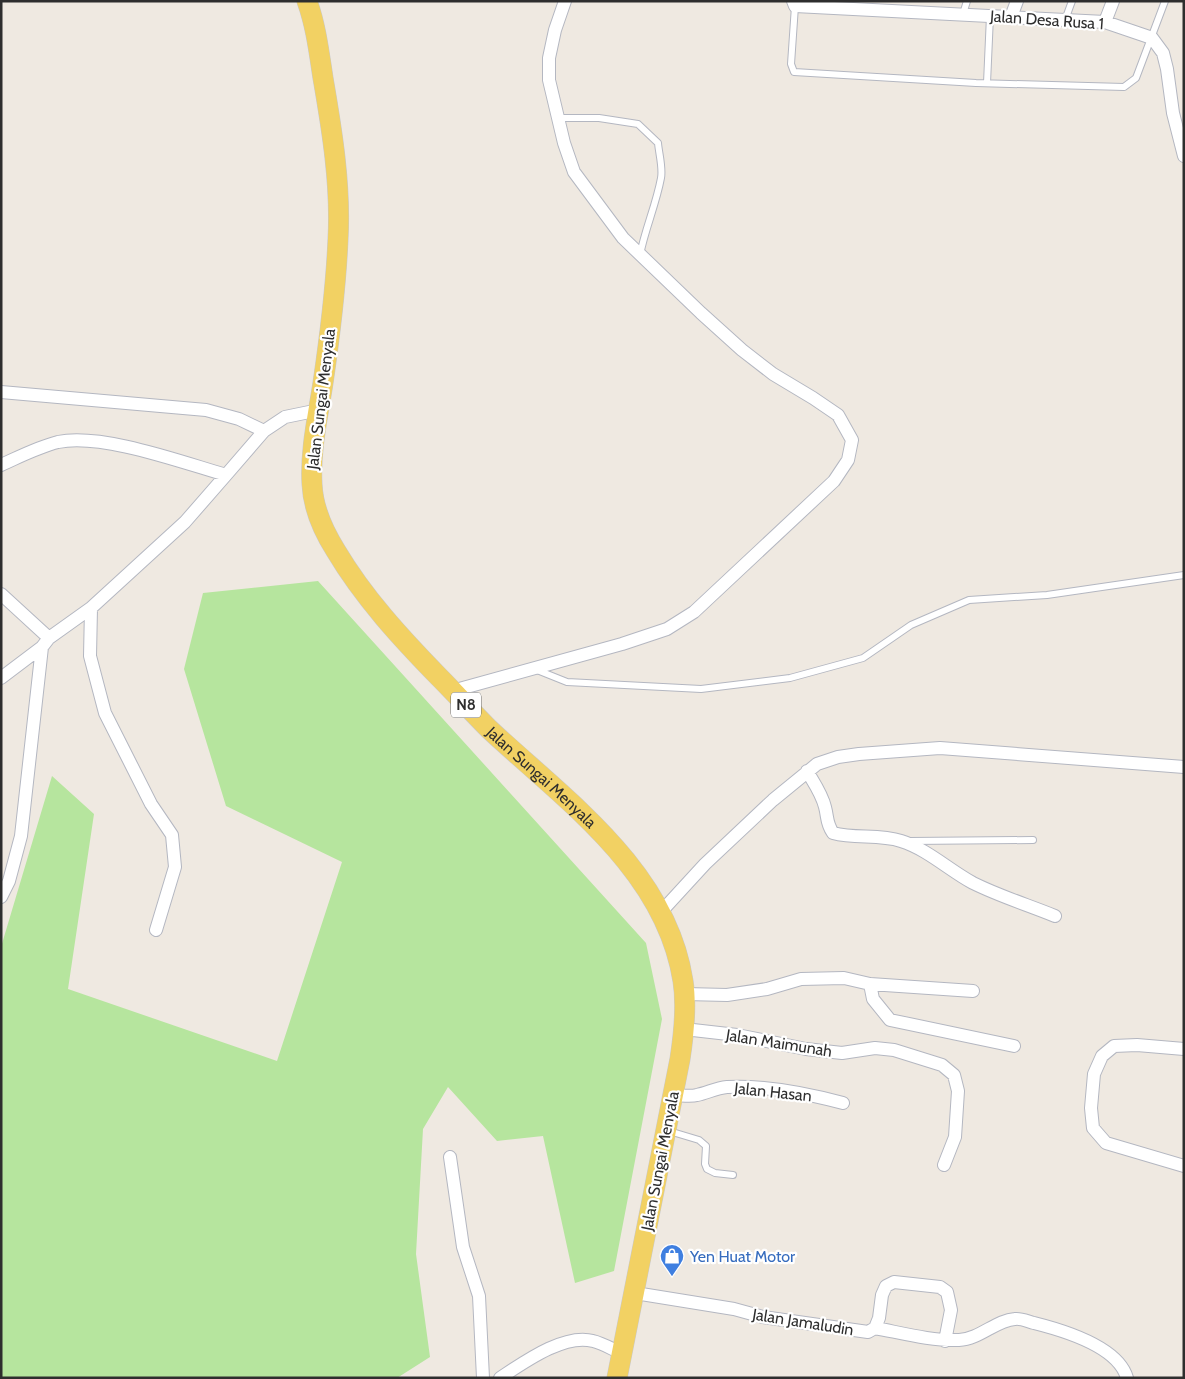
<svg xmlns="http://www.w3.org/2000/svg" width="1185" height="1379" font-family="Cabin,sans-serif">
  <rect width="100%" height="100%" fill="#efe9e1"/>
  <path fill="#b6e59e" d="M 318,581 L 646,943 L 662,1019 L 614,1271 L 575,1283 L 543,1136 L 497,1141 L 448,1087 L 423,1129 L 416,1254 L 430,1357 L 397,1378 L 1,1378 L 1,947 L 52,776 L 94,814 L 68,989 L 277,1061 L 342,862 L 226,806 L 184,669 L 203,593 Z"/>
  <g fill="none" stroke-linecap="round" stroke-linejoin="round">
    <g stroke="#b4b7c1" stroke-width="8">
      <path id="service" d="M 795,6 L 791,64 L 794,72 L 976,83 L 1124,87 L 1136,78 L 1165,1
        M 963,14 L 967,1
        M 1065,20 L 1072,1
        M 987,83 L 990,16
        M 558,118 L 599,118 L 638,124 L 658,143 C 659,154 663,168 661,178 C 656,205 645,229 640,255
        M 537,670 L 567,682 L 701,689 L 790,678 L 863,658 L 911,625 L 969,600 L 1047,595 L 1184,575
        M 910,841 L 1033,840
        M 669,1131 L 699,1140 L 706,1146 L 705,1164 L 707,1169 L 715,1173 L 733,1175"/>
    </g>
    <g stroke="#b4b7c1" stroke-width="14">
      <path id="minor" d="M 793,1 L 795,6 L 1105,22 L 1152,38 L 1163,53 L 1167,69 L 1173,113 L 1184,156
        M 1011,17 L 1017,1
        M 1105,22 L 1113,1
        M 1,392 L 206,410 L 239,419 L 264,431
        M 1,465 C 19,457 38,447 58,442 C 102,433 181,462 226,475 L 264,431 L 285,417 L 319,410
        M 1,594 L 49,638
        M 91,608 L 90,656 L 105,713 L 151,804 L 172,835 L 175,867 L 156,930
        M 1,678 L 42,647 L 49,638 L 91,608 L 185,522 L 226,475
        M 452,691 L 622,644 L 667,629 L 694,612 L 834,481 L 848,460 L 852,440 L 838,415 L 813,398 L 773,374 L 742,350 L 701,313 L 623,238 L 574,172 L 564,143 L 549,80 L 549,58 L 555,30 L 565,1
        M 807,771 C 814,783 822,794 825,807 C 828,818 826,823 833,833 C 855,839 879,834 901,841 C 927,849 949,870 973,883 C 999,896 1028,905 1055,916
        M 1,897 L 9,881 L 21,836 L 42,647
        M 660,913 L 705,864 L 773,800 L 817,764 L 838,757 L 859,754 L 940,748 L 1184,767
        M 870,984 L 973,991
        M 685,994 L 727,995 L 767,989 L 801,979 L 844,978 L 870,984 L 873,999 L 890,1020 L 1014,1046
        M 684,1029 L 737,1035 L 806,1049 L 842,1053 L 875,1048 L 894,1050 L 942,1065 L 954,1075 L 958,1091 L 955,1137 L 944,1165
        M 1184,1049 L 1137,1045 L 1114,1046 L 1102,1056 L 1094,1074 L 1091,1108 L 1093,1128 L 1106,1143 L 1184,1166
        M 674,1095 C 681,1095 690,1097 697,1095 C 707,1093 716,1088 727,1087 C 762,1085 809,1094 843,1103
        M 450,1157 L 463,1247 L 479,1296 L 483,1378
        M 635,1293 L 734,1309 L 763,1317 L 868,1332 L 875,1328 L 879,1318 L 882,1295 L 886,1286 L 894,1282 L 940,1287 L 947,1292 L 951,1310 L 945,1341
        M 875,1328 C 902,1333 931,1341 959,1340 C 980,1339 996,1320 1015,1319 C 1021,1318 1029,1322 1034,1323 C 1062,1330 1118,1346 1127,1378
        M 500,1378 C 523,1363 564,1333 593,1341 C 602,1343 612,1349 621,1353"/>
    </g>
    <g stroke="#c9c9c9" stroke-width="21">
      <g id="primary">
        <path id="s1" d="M 307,1 C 316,26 319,52 323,78 C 332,130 341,185 338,239 C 336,287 330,335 323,383 C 318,416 310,450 312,484 C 313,508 324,532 336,551 C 364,598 401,638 439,677 C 456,694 472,712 489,729 C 565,800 666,870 683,981 C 687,1006 684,1033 680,1059 L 617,1378"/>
      </g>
    </g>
    <use href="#service" stroke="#fff" stroke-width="6"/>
    <use href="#minor" stroke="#fff" stroke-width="12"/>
    <use href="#primary" stroke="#f2d163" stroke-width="20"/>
  </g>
  <defs>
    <g id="shop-pin" transform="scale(1.25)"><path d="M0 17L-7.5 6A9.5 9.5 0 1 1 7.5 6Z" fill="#3f7fe0" stroke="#fff"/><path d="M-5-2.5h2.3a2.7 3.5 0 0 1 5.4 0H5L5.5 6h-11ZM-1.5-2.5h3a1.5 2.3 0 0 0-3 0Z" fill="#fff"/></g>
  </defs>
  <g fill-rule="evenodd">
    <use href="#shop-pin" x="672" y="1256"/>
  </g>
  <g text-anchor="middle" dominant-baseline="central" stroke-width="4.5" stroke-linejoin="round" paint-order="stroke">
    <rect fill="#fff" stroke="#6d6d6d" stroke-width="1" x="451" y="692.5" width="30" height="25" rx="4"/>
    <g font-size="15" font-weight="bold" fill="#2e2e2e">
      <text x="466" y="705">N8</text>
    </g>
    <g font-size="16" fill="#2e2e2e" stroke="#fff">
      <text transform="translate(1047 20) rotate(4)">Jalan Desa Rusa 1</text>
      <text transform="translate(321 399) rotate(-83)">Jalan Sungai Menyala</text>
      <text stroke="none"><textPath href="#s1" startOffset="866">Jalan Sungai Menyala</textPath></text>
      <text transform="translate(779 1043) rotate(9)">Jalan Maimunah</text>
      <text transform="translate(773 1092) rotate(6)">Jalan Hasan</text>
      <text transform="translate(660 1161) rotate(-79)">Jalan Sungai Menyala</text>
      <text transform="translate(803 1322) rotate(9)">Jalan Jamaludin</text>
    </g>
    <g font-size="16" fill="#366cbe" stroke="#fff" text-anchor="start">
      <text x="690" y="1256">Yen Huat Motor</text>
    </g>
  </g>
  <rect width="1185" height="1379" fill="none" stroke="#2e2e2e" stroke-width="5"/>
</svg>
